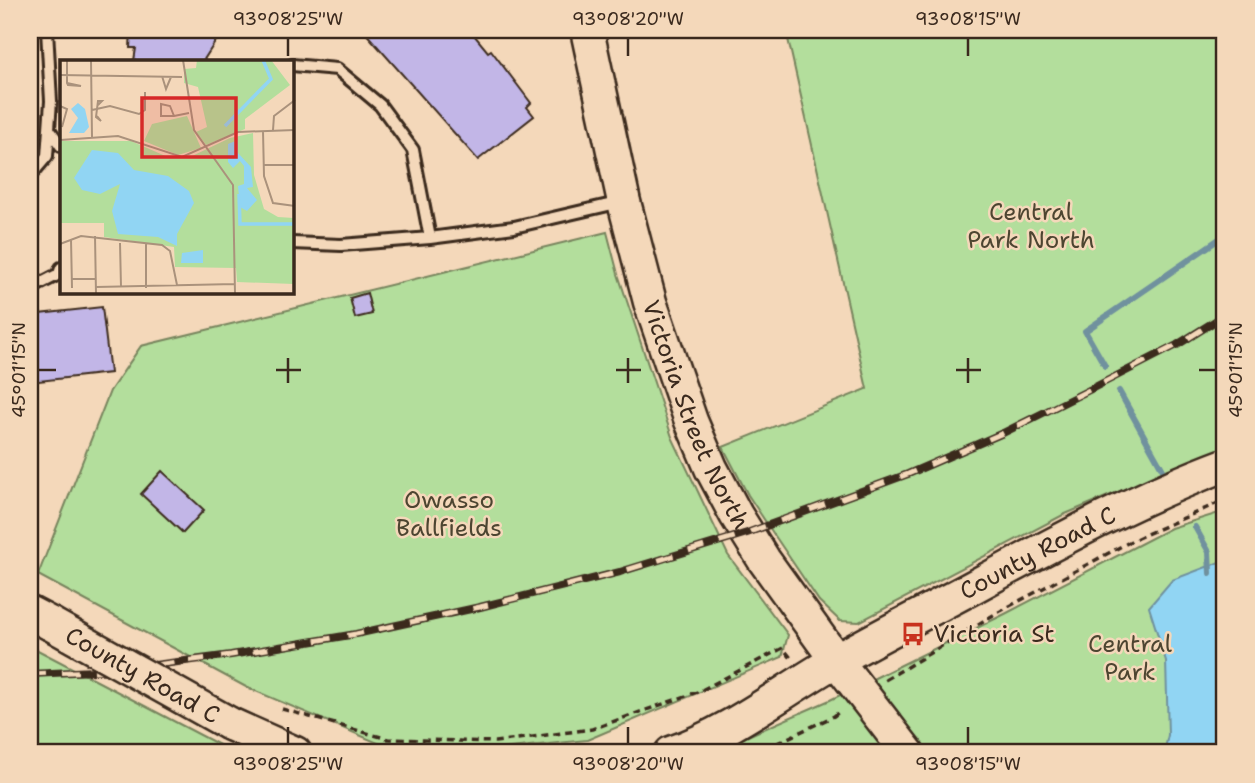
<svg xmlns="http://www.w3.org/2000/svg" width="1255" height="783" font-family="'Shantell Sans',sans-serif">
  <rect width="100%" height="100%" fill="#f4d8ba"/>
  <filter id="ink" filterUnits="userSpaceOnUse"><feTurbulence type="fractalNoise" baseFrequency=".0143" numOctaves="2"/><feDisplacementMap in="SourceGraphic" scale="14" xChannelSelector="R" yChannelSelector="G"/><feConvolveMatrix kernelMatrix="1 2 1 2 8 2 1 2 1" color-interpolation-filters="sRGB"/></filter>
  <g filter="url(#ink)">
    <path fill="#b3de9c" stroke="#77845d" stroke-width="2" d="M 786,30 L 1225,30 L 1225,447 L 1063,515 L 859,622 L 840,621 L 819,601 L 775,536 L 748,495 L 723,447 L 867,389 Z
      M 607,232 L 618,274 L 672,437 L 728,555 L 788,635 L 782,657 L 587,740 L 482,751 L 392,749 L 246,687 L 38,575 L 110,391 L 141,346 Z
      M 1225,511 L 1225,753 L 709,753 L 830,700 L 1005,614 L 1171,528 Z
      M 30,646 L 227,749 L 240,753 L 30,753 Z"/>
    <path fill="#91d5f3" stroke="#6f919e" stroke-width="2" d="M 1225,560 L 1225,753 L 1164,753 L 1168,735 L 1166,661 L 1149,607 L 1172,580 Z"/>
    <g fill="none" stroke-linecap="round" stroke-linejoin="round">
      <path stroke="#6f919e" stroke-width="6" d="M 1105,366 L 1085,331 L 1225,235
        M 1119,391 L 1163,470
        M 1195,527 L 1209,552 L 1210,573"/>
    </g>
    <path fill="#c2b6e7" stroke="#3b2a1e" stroke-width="2" d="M 131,30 L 223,30 L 203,61 L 134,61 L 136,48 L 130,48 Z
      M 363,30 L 470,30 L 488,52 L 491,50 L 525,95 L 531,103 L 527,107 L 534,116 L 478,160 Z
      M 367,293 L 372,314 L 355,318 L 350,298 Z
      M 102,307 L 110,373 L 30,382 L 30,315 Z
      M 162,471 L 204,510 L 183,533 L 141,494 Z"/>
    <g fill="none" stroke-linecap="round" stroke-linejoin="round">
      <g stroke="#3b2a1e" stroke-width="16">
        <path id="lane" d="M 292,65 L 337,69 L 380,105 L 413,150 L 430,238
          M 49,129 L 61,146
          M 30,176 L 47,156 L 51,101 L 47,30
          M 292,243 L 341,245 L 430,238 L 514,227 L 621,202
          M 30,289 L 59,274 L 61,268"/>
      </g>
      <g stroke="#3b2a1e" stroke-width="37">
        <g id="secondary">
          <path id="s1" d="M 587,30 L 624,202 L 650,302 L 691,421 L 711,468 L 736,515 L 764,560 L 836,660 L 908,753"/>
          <path d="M 30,613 L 51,624"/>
          <path d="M 230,724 L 295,753"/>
          <path id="s2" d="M 671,753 C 732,732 781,692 837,660 C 886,632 937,607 986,580 C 1064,538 1142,496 1225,465"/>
        </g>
      </g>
      <path stroke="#3b2a1e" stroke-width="3.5" stroke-dasharray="7 5" stroke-linecap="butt" d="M 885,680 L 995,614 L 1133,540 L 1225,500
        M 282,709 L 388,739 L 495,742 L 592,729 L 700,691 L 783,648 L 791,658
        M 756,753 L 834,716 L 841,710"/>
      <use href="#lane" stroke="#f4d8ba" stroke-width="10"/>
      <use href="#secondary" stroke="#f4d8ba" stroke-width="32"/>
      <g stroke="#3b2a1e" stroke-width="8">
        <path id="rail" d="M 30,674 L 117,670 L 231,655 L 356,634 L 480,607 L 620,572 L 747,533 L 908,474 L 1003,433 L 1093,388 L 1177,345 L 1225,315"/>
      </g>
      <use href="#rail" stroke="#f4d8ba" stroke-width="5" stroke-dasharray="16" stroke-linecap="butt"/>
      <g stroke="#3b2a1e" stroke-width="37" stroke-linecap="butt">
        <g id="secondary-bridge">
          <path id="s3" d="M 51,624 L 230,724"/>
        </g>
      </g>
      <use href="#secondary-bridge" stroke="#f4d8ba" stroke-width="32"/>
    </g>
  </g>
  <path fill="none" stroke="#3b2a1e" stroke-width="2.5" d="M 288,38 L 288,56M 628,38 L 628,56M 968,38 L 968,56M 288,358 L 288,383M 628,358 L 628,383M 968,358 L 968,383M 38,370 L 56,370M 276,370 L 301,370M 616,370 L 641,370M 956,370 L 981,370M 1199,370 L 1216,370M 288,727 L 288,744M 628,727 L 628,744M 968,727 L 968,744"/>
  <defs>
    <g id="bus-bare" transform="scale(1.89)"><path d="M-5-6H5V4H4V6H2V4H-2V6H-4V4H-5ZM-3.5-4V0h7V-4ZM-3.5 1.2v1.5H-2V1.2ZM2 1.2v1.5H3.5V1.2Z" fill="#c8321e" stroke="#f4d8ba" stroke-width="2.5" paint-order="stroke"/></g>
  </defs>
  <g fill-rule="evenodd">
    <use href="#bus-bare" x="913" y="634"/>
  </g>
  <g text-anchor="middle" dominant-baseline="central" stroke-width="5" stroke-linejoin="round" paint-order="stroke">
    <g font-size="24" fill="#4d4531" stroke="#f4d8ba">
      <text x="1031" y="212">Central<tspan x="1031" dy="28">Park North</tspan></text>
      <text x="449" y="500">Owasso<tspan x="449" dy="28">Ballfields</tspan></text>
      <text x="1130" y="644">Central<tspan x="1130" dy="28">Park</tspan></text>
    </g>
    <g font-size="24" fill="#3b2a1e" stroke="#f4d8ba">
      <text stroke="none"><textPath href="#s1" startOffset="401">Victoria Street North</textPath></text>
      <text stroke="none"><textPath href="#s2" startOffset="418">County Road C</textPath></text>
      <text stroke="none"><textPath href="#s3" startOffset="105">County Road C</textPath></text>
    </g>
    <g font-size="24" fill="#3b2a1e" stroke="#f4d8ba" text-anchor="start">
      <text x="933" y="634">Victoria St</text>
    </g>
  </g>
  <g transform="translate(60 60)">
    <rect width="234" height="234" fill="#f4d8ba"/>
    <path d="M 137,0 L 211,0 L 230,25 L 185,59 L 185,69 L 146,85 L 136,72 L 147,67 L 138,27 L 124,23 L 124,9 L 136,8 ZM 127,56 L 141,88 L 118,95 L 84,81 L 92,64 ZM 193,73 L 194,115 L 204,149 L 218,157 L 234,158 L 234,224 L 177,222 L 176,208 L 115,207 L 114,187 L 44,177 L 44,163 L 0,163 L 0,81 L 71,81 L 110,98 L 128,98 L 170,78 Z" fill="#b3de9c"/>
    <path d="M 18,43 L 25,49 L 29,67 L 24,73 L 9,73 L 18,58 L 11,49 ZM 178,80 L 178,93 L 191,107 L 193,127 L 187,128 L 197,140 L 187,151 L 180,147 L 178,126 L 184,124 L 184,106 L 180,101 L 173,108 L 168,102 L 168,84 ZM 32,90 L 58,93 L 74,110 L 108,116 L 129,131 L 134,143 L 117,174 L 117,186 L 98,177 L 58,174 L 52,151 L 60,124 L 40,134 L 22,130 L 14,118 ZM 143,190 L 143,203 L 121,203 L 122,193 Z" fill="#91d5f3"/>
    <path fill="none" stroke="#91d5f3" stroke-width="3.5" d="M 165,66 L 211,19 L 203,0M 179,134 L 180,164 L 235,164"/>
    <path fill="none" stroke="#aa927c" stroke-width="2" d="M 31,0 L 32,77M 123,0 L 134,70 L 173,125 L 175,234M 0,15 L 122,17M 102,16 L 106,29 L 111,17M 7,23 L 21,26 L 8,25 L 7,23 L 7,0M 0,46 L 7,49 L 2,67M 32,50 L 50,46 L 79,54 L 85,50 L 85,32M 37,56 L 41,61 L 36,57 L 38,41 L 42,41 L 38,45M 114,56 L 110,46 L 101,44 L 101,56 L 114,56 L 129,53M 213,70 L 214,56 L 235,40M 203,71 L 204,116 L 213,143 L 235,146M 0,80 L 58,76 L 122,97 L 178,72 L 235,70M 204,105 L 235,105M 35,176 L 36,234M 11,179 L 12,228M 60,183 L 61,227M 0,184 L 21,176 L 102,185 L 110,191 L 117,225M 86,184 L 86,228M 12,219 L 36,219M 36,227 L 175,224M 175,234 L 235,234"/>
    <path fill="#d62828" fill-opacity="0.15" stroke="#d62828" stroke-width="3.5" d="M 82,38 L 176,38 L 176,97 L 82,97 Z"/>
    <rect width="234" height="234" fill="none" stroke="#3b2a1e" stroke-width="3.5"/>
  </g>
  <rect width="1255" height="783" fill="none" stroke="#f4d8ba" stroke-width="77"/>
  <rect x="38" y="38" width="1178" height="706" fill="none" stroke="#3b2a1e" stroke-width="2.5"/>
  <g font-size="18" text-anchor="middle" fill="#3b2a1e">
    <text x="288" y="25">93°08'25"W</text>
    <text x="628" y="25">93°08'20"W</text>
    <text x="968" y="25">93°08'15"W</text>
    <text transform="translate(19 370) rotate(-90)" y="6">45°01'15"N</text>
    <text transform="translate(1236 370) rotate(-90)" y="6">45°01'15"N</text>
    <text x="288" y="770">93°08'25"W</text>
    <text x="628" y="770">93°08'20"W</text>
    <text x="968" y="770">93°08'15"W</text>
  </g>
</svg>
